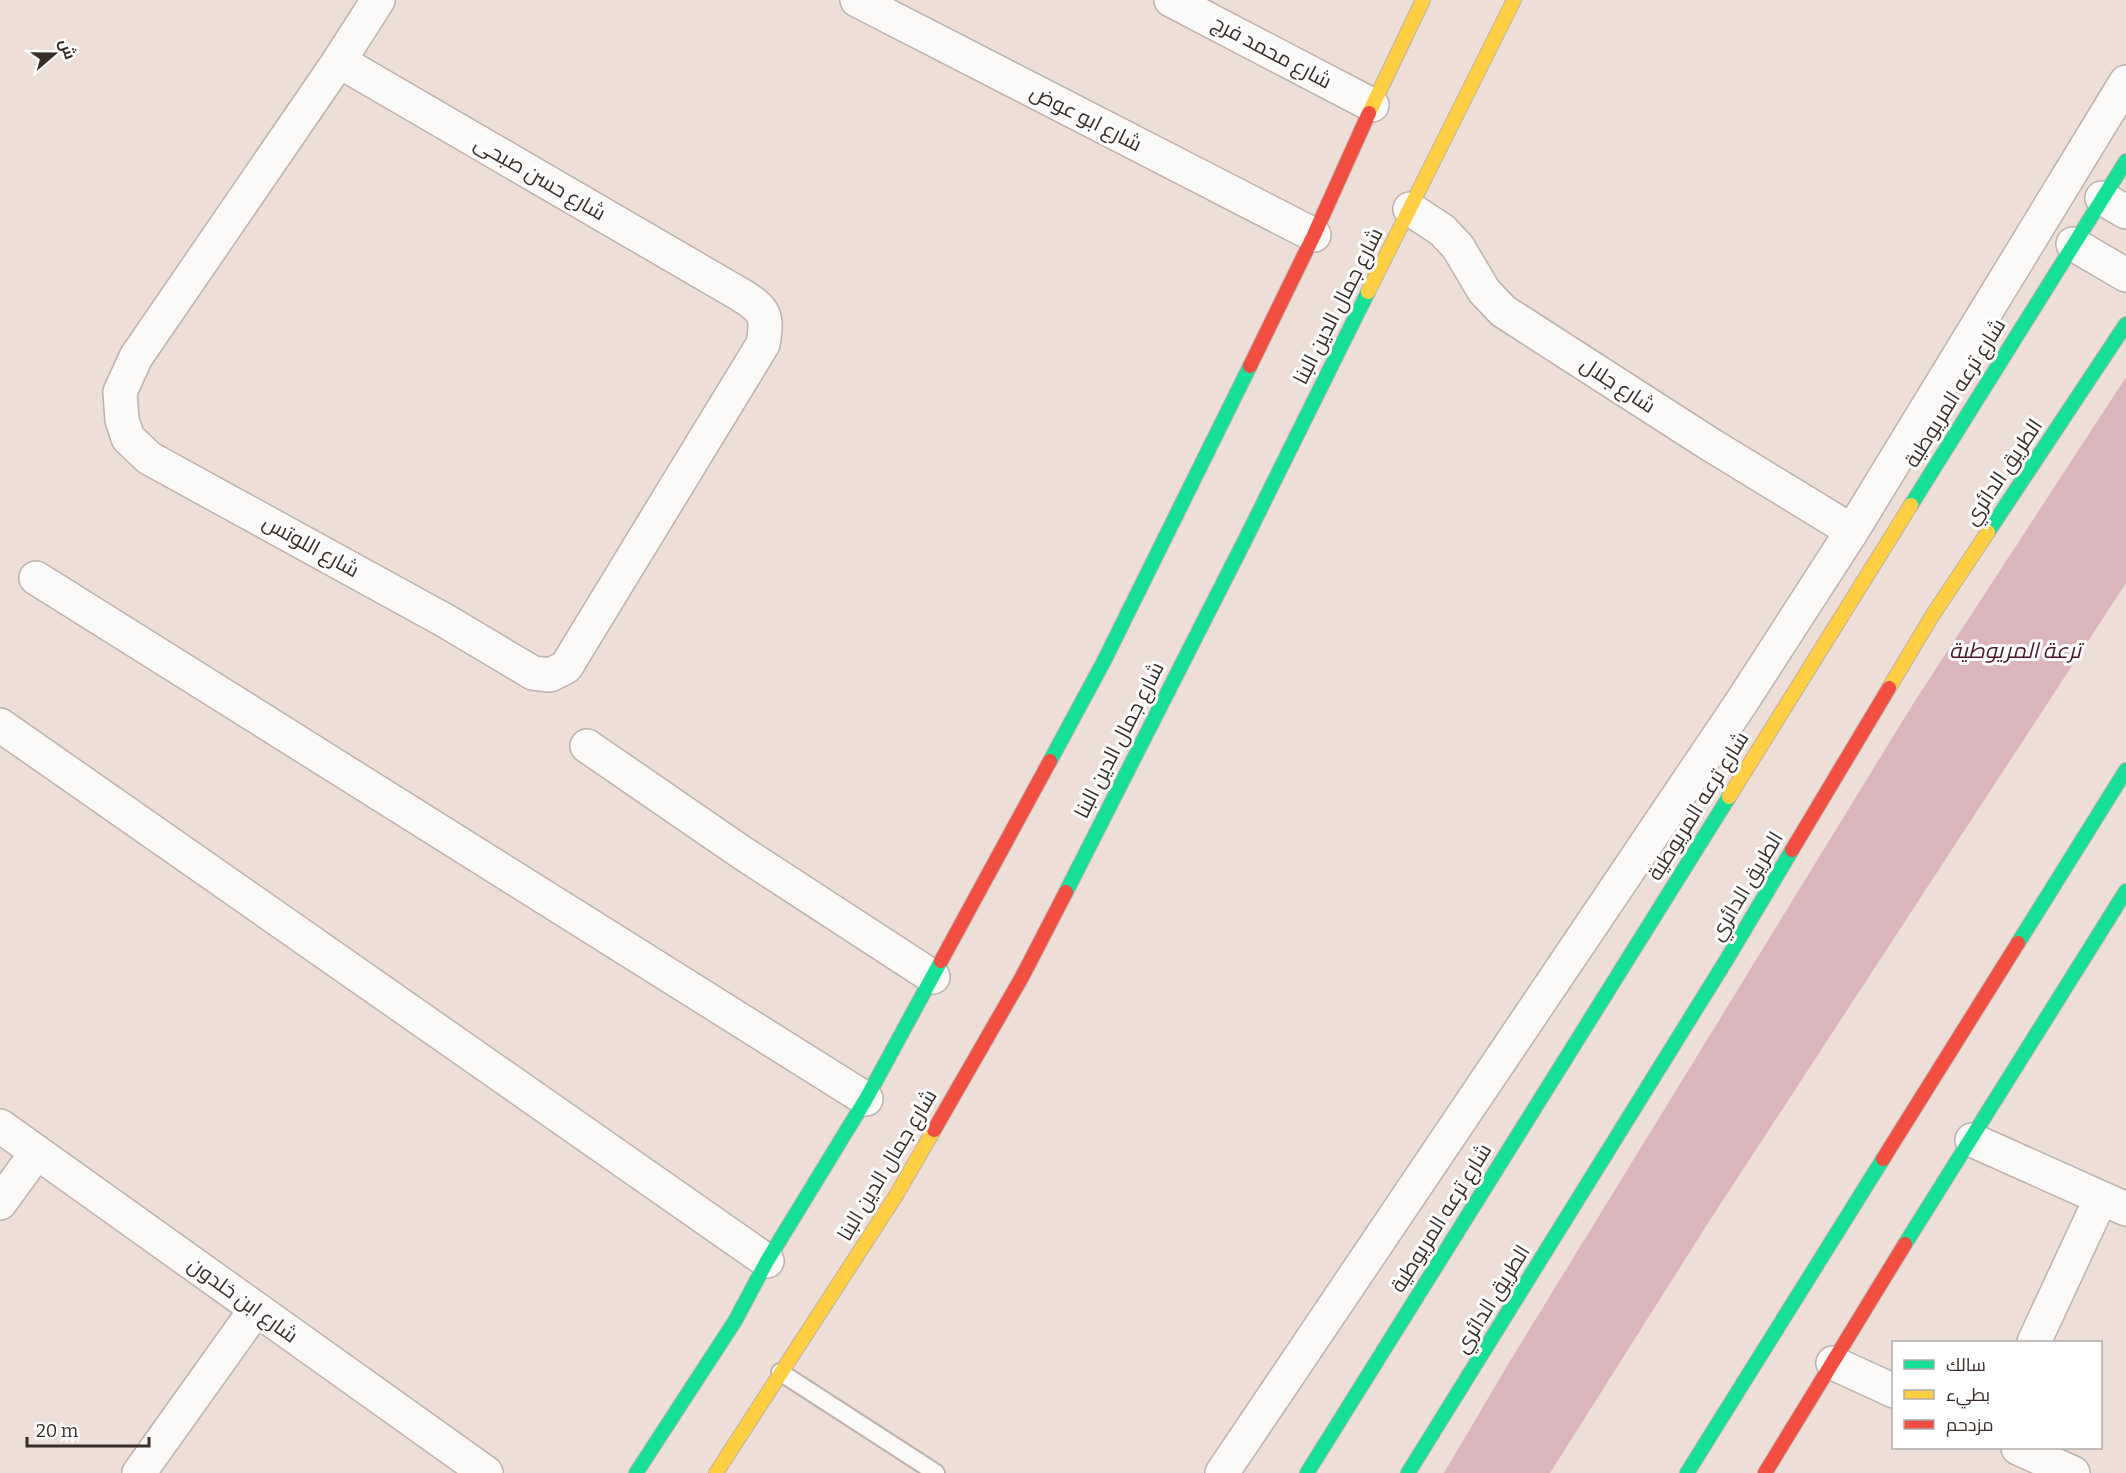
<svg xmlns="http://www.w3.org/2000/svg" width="2126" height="1473" font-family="Bitter,Cairo,serif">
  <rect width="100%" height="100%" fill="#edded7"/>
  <path fill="#dbb5bc" d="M 2126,377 L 2126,583 L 1710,1220 L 1550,1473 L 1444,1473 L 1510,1361 L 1913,704 Z"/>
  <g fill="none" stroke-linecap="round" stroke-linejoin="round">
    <g stroke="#bdb1ab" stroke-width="20">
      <path id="lane" d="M 780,1372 L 936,1473"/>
    </g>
    <g stroke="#bdb1ab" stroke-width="36">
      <path id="street" d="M 857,0 L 1314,235
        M 1171,0 L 1372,105
        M 339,61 L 741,295 C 765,310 768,315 763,344 L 591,626 L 566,667 L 550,675 L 533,673 L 444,620 L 149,458 L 128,438 L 122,420 L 120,392 L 136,357 L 339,61 L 378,0
        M 2102,198 L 2126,212
        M 1410,209 L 1442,230 L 1458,247 L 1484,291 L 1503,311 L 1708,443 L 1852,531
        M 2073,244 L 2126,275
        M 36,578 L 866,1099
        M 0,725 L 767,1261
        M 587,746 L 741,852 L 933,977
        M 0,1126 L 486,1473
        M 1972,1140 L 2126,1209
        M 0,1203 L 37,1152
        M 2034,1342 L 2101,1198
        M 1833,1363 L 1894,1391
        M 2018,1448 L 2073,1473
        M 139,1473 L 256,1309
        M 1222,1473 L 1741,703 L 1852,531 L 2126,82"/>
    </g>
    <g stroke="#bdb1ab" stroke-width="16">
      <path id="fast" d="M 1911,505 L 2126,161
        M 1988,532 L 2126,324
        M 1050,761 L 1104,661 L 1250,366
        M 1066,892 L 1244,542 L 1368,292
        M 2018,943 L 2126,770
        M 1905,1244 L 2126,891
        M 636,1473 L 735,1321 L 767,1261 L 866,1099 L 941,961
        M 1307,1473 L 1729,797
        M 1408,1473 L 1727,959 L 1792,850
        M 1687,1473 L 1883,1159"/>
    </g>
    <g stroke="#bdb1ab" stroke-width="16">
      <path id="slow" d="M 1369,113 L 1423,0
        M 1368,292 L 1514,0
        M 1889,688 L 1932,616 L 1988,532
        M 1729,797 L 1911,505
        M 716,1473 L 895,1197 L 934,1130"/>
    </g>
    <g stroke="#bdb1ab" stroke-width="16">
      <path id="jam" d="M 1250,366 L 1314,235 L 1369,113
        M 1792,850 L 1889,688
        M 941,961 L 1050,761
        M 934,1130 L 1022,977 L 1066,892
        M 1883,1159 L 2018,943
        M 1765,1473 L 1905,1244"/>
    </g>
    <use href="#lane" stroke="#fcfaf9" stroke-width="16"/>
    <use href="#street" stroke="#fcfaf9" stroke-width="33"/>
    <use href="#fast" stroke="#16e098" stroke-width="14"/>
    <use href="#slow" stroke="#ffcf43" stroke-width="14"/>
    <use href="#jam" stroke="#f24e42" stroke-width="14"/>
  </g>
  <g text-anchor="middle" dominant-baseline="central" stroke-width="6" stroke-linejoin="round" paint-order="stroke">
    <g font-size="21" fill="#382d28" stroke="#fff">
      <text transform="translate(1272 52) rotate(28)">شارع محمد فرج</text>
      <text transform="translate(1086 118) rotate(27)">شارع ابو عوض</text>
      <text transform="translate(540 178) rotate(30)">شارع حسن صبحى</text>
      <text transform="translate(1338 306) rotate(-63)">شارع جمال الدين البنا</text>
      <text transform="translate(1618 385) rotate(33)">شارع جلال</text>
      <text transform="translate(1955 393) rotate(-58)">شارع ترعه المريوطية</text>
      <text transform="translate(2003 472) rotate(-56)">الطريق الدائري</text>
      <text transform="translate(311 546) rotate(29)">شارع اللوتس</text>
      <text transform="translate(1119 740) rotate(-63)">شارع جمال الدين البنا</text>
      <text transform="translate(1698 806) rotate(-58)">شارع ترعه المريوطية</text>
      <text transform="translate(1746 886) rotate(-59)">الطريق الدائري</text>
      <text transform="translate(887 1165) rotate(-59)">شارع جمال الدين البنا</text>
      <text transform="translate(1441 1218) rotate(-58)">شارع ترعه المريوطية</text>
      <text transform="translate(1492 1299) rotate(-58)">الطريق الدائري</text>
      <text transform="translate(243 1300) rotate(36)">شارع ابن خلدون</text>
    </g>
    <g font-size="22" font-style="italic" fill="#4e152a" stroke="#fff">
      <text x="2015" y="650">ترعة المريوطية</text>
    </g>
  </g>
  <rect x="1892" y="1341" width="210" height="108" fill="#ffffff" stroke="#afaba9" stroke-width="1.5"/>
  <rect x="1904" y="1360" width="30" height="9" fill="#16e098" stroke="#afaba9" stroke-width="1.5"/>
  <text x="1946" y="1371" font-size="18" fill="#382d28">سالك</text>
  <rect x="1904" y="1390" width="30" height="9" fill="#ffcf43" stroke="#afaba9" stroke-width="1.5"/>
  <text x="1946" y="1401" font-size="18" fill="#382d28">بطيء</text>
  <rect x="1904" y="1420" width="30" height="9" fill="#f24e42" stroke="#afaba9" stroke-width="1.5"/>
  <text x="1946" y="1431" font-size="18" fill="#382d28">مزدحم</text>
  <g transform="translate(54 54) rotate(70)" stroke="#ffffff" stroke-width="4.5" paint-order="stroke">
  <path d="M0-4.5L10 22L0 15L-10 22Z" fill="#382d28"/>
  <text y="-9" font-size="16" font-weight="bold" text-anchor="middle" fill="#382d28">ش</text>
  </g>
  <path d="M27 1437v9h122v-9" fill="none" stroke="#382d28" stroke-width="3"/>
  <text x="36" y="1437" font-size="18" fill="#382d28" stroke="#ffffff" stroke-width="4.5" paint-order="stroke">20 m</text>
</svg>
